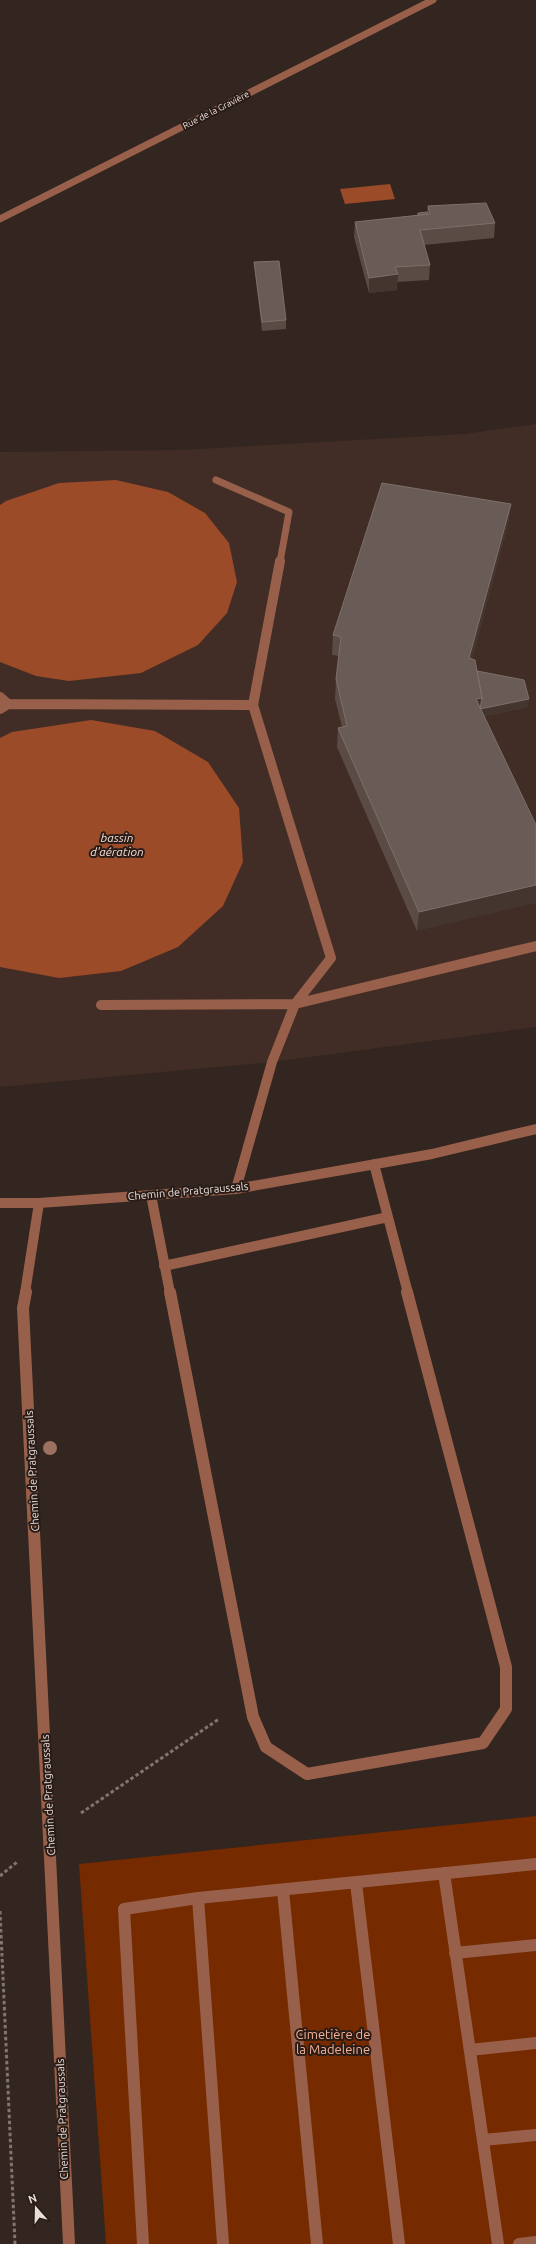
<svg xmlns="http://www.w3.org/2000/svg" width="536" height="2244" font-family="Ubuntu,sans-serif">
  <rect width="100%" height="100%" fill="#33251f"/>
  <path fill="#412d25" d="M 536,424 L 536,1027 L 272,1062 L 0,1087 L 0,452 L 181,450 L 464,434 Z"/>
  <path fill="#762a00" d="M 536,1816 L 536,2244 L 106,2244 L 79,1864 Z"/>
  <path fill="#9b4b28" d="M 390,184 L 395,199 L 345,204 L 340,189 Z
    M 116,480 L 168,492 L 205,513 L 229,543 L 237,582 L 227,613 L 198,645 L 141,673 L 69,681 L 36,676 L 0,662 L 0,505 L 6,501 L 59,483 Z
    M 91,720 L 155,731 L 208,762 L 239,808 L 243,862 L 223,906 L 178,947 L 121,971 L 59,978 L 0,967 L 0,738 L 12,732 Z"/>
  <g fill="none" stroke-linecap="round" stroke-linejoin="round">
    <path stroke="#817570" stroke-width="3" stroke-dasharray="3.5 2.5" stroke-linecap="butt" d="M 81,1813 L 219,1719
      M 0,1876 L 17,1862
      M 0,1911 L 15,2244"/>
    <path stroke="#98604a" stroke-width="7" d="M 0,219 L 433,0
      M 216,480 L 289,512 L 280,562"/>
    <path stroke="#98604a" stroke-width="10" d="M 0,697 L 8,704 L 0,709
      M 8,704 L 253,705
      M 101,1005 L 295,1004 L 536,946
      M 374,1164 L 408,1293
      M 236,1189 L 272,1062 L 295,1004 L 331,958 L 253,705 L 280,561
      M 151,1195 L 170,1293
      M 0,1203 L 39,1203
      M 164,1266 L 388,1217
      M 25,1293 L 39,1203 L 236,1189 L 432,1154 L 536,1129"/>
    <path stroke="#98604a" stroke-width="12" d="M 26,1292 L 23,1308 L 69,2244
      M 170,1292 L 253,1717 L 266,1747 L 307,1774 L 483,1743 L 506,1709 L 506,1667 L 407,1292
      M 444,1873 L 498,2244
      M 356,1883 L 399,2244
      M 283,1890 L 317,2244
      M 198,1898 L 223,2244
      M 455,1953 L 536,1945
      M 470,2050 L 536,2043
      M 483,2140 L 536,2135
      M 143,2244 L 124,1909 L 198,1898 L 536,1864
      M 519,2244 L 536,2242"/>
  </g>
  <circle fill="#9d715f" cx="50" cy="1448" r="7"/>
  <path fill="#5a4b45" d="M 428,206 L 495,223 L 494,238 L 424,245 L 430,265 L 429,280 L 397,282 L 397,290 L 369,293 L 354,237 L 355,222 L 417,215 L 418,213 L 427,212 Z
    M 254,262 L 286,320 L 286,329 L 262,331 L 255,271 Z
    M 511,504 L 508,524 L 472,659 L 477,671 L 528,707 L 484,716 L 417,931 L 337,747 L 338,728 L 342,727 L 335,699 L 336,679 L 339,656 L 332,655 L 333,635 Z"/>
  <path fill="#44352f" d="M 398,274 L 397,290 L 369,293 L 369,278 Z
    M 511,504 L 508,524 L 467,678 L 469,658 Z
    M 482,698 L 529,699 L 528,707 L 479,717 L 476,699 Z
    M 536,885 L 536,903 L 417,931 L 419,912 Z"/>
  <path fill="#695b55" stroke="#7d706a" d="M 486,203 L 495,223 L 420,230 L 430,265 L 395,267 L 398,274 L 369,278 L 355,222 L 430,214 L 428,206 Z
    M 427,212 L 428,214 L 418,215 L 418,213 Z
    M 279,261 L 286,320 L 262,322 L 254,262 Z
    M 382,483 L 511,504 L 469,658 L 475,660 L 482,698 L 476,699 L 536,825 L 536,885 L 419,912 L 338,728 L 347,726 L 336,679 L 341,637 L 333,635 Z
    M 477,671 L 524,680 L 529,699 L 480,709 L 482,698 Z"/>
  <g text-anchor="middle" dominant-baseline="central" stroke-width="4" stroke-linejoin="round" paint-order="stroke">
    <g font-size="9" fill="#e8dfdb" stroke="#291b16">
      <text transform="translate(216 110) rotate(-27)">Rue de la Gravière</text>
    </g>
    <g font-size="11" fill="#e8dfdb" stroke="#291b16">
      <text transform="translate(188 1191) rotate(-5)">Chemin de Pratgraussals</text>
      <text transform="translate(32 1471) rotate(-93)">Chemin de Pratgraussals</text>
      <text transform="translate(48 1795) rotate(-93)">Chemin de Pratgraussals</text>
      <text transform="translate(62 2119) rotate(-92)">Chemin de Pratgraussals</text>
    </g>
    <g font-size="12" font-style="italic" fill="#f5ddd4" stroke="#291b16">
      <text x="117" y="837">bassin<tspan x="117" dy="14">d'aération</tspan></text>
    </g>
    <g font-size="13" fill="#f4b094" stroke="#291b16">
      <text x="333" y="2034">Cimetière de<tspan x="333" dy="15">la Madeleine</tspan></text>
    </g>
  </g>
  <g transform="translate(36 2208) rotate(340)" stroke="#291b16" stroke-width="3" paint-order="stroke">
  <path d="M0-3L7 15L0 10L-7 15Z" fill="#e8dfdb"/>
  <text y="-6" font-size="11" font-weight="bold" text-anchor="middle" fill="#e8dfdb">N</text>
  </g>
</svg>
